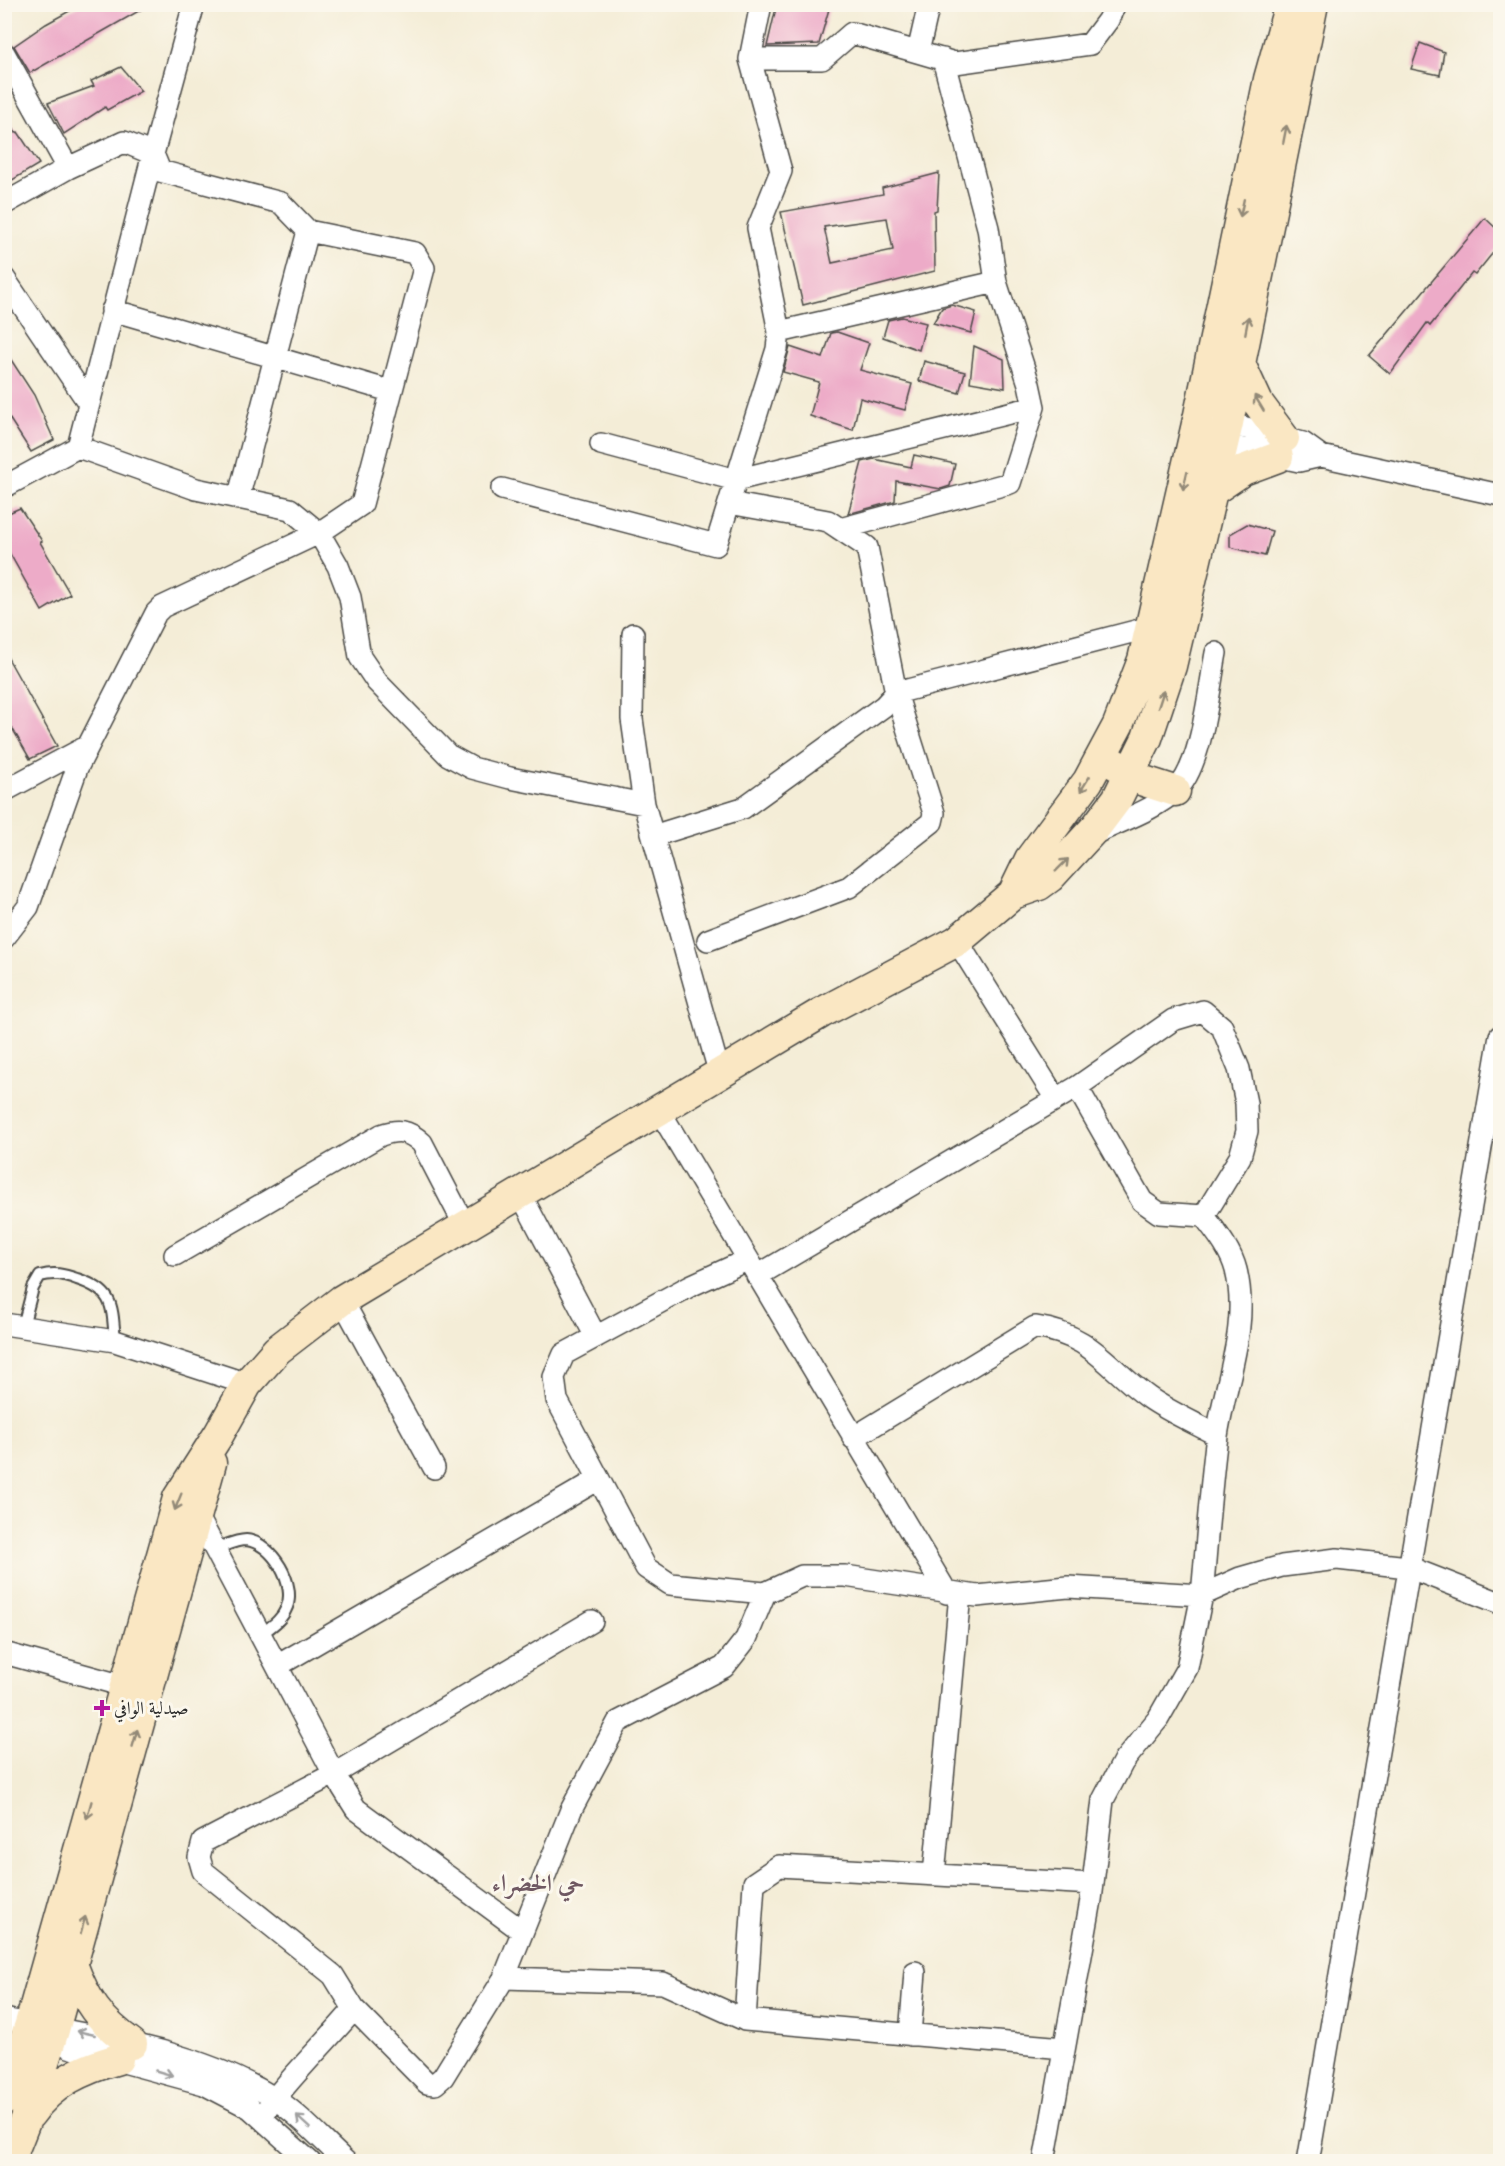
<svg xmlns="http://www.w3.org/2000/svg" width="1505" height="2166" font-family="'Libre Caslon Text',Amiri,serif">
  <rect width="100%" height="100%" fill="#fbf7ec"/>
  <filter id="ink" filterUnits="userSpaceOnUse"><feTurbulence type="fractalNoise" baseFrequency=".0167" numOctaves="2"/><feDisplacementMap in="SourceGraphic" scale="12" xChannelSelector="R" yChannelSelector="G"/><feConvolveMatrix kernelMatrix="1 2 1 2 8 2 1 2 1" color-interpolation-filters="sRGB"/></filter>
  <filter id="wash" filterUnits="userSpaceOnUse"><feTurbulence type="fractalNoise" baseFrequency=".008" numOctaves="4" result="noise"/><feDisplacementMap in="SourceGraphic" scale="24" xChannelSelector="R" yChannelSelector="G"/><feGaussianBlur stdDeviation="1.35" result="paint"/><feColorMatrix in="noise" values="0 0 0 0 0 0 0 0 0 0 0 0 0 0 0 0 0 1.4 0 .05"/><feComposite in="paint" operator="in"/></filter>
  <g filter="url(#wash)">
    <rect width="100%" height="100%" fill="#f4edd7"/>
    <g id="blocks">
      <path fill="#edabc8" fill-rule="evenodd" d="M 82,4 L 151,4 L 30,73 L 14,46 L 46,24 Z
        M 777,4 L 813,4 L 829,9 L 819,44 L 767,46 Z
        M 1420,43 L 1444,52 L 1440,75 L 1411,69 Z
        M 121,67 L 141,91 L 107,110 L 105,107 L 64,134 L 48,103 L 94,86 L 91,81 Z
        M 4,111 L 16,133 L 18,132 L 39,164 L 4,185 Z
        M 939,173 L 937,210 L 934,211 L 935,271 L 803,305 L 781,212 L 883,194 L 882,188 ZM 887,218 L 893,250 L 832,263 L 824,227 Z
        M 1485,218 L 1500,232 L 1500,244 L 1475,275 L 1472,273 L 1430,326 L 1427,323 L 1390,374 L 1369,356 Z
        M 952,305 L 976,312 L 971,333 L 933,323 L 942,308 Z
        M 902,317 L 926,323 L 919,350 L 883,337 L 888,320 Z
        M 837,332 L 869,343 L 860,370 L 912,384 L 905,410 L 860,398 L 853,430 L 810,416 L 819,382 L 783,372 L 790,347 L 823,358 L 831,333 Z
        M 974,346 L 1004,359 L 1005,388 L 970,382 Z
        M 4,349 L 34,395 L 54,440 L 31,452 L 4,410 Z
        M 924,361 L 965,372 L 959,393 L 919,381 Z
        M 914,455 L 955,464 L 950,486 L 941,489 L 896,481 L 895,501 L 848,514 L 862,462 L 874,459 L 911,467 Z
        M 20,508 L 42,541 L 40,542 L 70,594 L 42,611 L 4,543 L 4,515 Z
        M 1247,524 L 1272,531 L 1265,556 L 1230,547 L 1230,534 Z
        M 4,651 L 57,746 L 30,759 L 4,714 Z"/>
    </g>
  </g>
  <g filter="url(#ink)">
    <use href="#blocks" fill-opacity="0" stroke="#494845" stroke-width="1.5"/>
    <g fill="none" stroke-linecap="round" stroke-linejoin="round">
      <g stroke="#494845" stroke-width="14">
        <path id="lane" d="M 23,1326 L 33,1288 L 40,1276 C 54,1272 63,1274 77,1279 C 114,1291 112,1305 115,1341
          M 214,1549 C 224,1546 236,1540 246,1540 C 272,1542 298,1586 286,1609 C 281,1621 270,1627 260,1635"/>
      </g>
      <g stroke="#494845" stroke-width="24">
        <path id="street" d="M 761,4 L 750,59 L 822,59 L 852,33 L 955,63 L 1090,44 L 1108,20 L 1115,4
          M 918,52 L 929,4
          M 4,53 L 68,168
          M 943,59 L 988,228 L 996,282
          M 153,154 L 78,447 L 196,489 L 290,509 L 319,533 L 338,566 L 350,597 L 360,657 L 377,682 L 448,755 L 472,768 L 510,778 L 644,804
          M 153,154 L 160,171 L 281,203 L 308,231 L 238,499
          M 4,204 L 68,168 L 124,142 L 153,154 L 194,4
          M 4,278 L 88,402
          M 112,310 L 390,391
          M 779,332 L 996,282 L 1029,384 L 1034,407 L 1010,483 L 840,529
          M 1215,420 L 1303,443 L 1321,456 L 1500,495
          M 1211,442 L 1299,461 L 1321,456
          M 601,444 L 736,480 L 1034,407
          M 4,487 L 78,447
          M 502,489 L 716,545 L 777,349 L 779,332 L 758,228 L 781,171 L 750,59
          M 633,634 L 632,719 L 644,804 L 720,1075
          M 4,791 L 88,746
          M 1094,834 C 1120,821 1155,810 1176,790 C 1202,766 1209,689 1216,653
          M 653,836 L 743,808 L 884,706 L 896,693 L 867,547 L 828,521 L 729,503
          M 4,938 L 28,907 L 77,768 L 156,613 L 162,607 L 319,533 L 362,504 L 424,268 L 415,253 L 308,231
          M 708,940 L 849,887 L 932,822 L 934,813 L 896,693 L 1151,627
          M 957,941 L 1056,1099
          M 1077,1087 L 1142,1201 L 1159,1213 L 1204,1216 C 1216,1232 1231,1250 1236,1270 C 1250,1326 1225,1381 1217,1436 C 1210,1489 1207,1542 1202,1595 L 1240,1578 L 1282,1566 L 1337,1559 L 1408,1567 L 1500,1603
          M 659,1110 L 947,1593
          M 520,1193 L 596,1337
          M 175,1255 L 381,1135 C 398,1129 408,1130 422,1143 L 465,1226
          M 747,1260 L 690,1286 L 564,1354 L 554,1377 L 557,1400 L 646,1568 L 670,1584 L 765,1593
          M 757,1276 L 1077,1087 L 1173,1020 L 1203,1011 L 1222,1027 L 1239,1069 L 1246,1103 L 1247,1131 L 1240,1157 L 1204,1216
          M 342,1300 L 434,1468
          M 4,1324 L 115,1341 L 247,1384
          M 853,1438 L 1035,1327 C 1092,1335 1105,1366 1148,1397 C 1169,1412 1195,1423 1217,1435
          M 197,1515 L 334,1774 L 356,1809 L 522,1931
          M 4,1653 L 124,1686
          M 277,1666 L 599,1479
          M 934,1875 L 960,1594
          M 504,1978 L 663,1983 L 745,2020 L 1064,2048
          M 354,2009 L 333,1975 L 203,1871 L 199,1857 L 203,1842 L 334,1774 L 592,1621
          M 4,2019 C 95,2037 194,2048 274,2098 C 300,2115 323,2141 346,2162
          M 745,2020 L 754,1883 L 779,1866 L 1093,1884
          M 54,2030 L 69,2047 L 204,2084 L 250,2108 L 310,2162
          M 910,2035 L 915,1972
          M 261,2117 C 288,2078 324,2045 354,2009 L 427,2083 L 435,2084 L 443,2077 L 504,1978 L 571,1810 L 618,1722 L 724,1667 L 746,1639 L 765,1593 L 802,1576 L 845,1576 L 977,1596 L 1068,1587 L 1202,1595 L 1187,1668 L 1158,1719 L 1123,1762 L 1103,1800 L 1091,1900 L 1044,2162
          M 1308,2162 L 1500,1036"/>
      </g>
      <g stroke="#494845" stroke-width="33">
        <path id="secondary" d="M 1240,364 L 1258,403 L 1284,438
          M 1212,491 L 1243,470 L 1278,457
          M 1113,763 L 1144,781 L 1175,791
          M 1013,894 L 1030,859 L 1088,781 L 1118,725 L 1143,660 L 1199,415 L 1269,79 L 1290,4
          M 72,1964 C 86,2002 99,2020 132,2044
          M 4,2100 L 30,2024 L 178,1498 L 219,1434 L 247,1384 L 277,1350 L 342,1300 L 821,1013 L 957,941 L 1013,894 L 1039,885 L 1050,877 L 1096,827 L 1117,799 L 1147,738 L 1171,666 L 1228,423 L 1313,4
          M 30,2114 C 52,2083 82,2069 118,2059
          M 9,2162 L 26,2119 L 54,2030 L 211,1463"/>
      </g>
      <use href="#lane" stroke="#fff" stroke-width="10"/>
      <use href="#street" stroke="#fff" stroke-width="21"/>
      <use href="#secondary" stroke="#fae7c3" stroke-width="30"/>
    </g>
    <defs><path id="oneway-shaft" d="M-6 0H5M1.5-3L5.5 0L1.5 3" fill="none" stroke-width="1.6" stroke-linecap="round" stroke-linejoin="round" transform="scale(1.5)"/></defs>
    <g stroke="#928977">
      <use href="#oneway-shaft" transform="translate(1285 134) rotate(-79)"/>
      <use href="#oneway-shaft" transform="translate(1242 208) rotate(102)"/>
      <use href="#oneway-shaft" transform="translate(1247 325) rotate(-79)"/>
      <use href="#oneway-shaft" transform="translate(1259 403) rotate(-121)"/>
      <use href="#oneway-shaft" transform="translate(1185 481) rotate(103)"/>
      <use href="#oneway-shaft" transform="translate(1161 699) rotate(-72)"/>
      <use href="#oneway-shaft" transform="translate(1085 784) rotate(122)"/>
      <use href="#oneway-shaft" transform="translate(1062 865) rotate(-45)"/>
      <use href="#oneway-shaft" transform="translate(178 1502) rotate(112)"/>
      <use href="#oneway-shaft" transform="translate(135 1738) rotate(-74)"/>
      <use href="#oneway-shaft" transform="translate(89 1810) rotate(106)"/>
      <use href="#oneway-shaft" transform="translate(83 1925) rotate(-74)"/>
    </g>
    <g stroke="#a0a0a0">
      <use href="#oneway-shaft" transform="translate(86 2033) rotate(-167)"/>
      <use href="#oneway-shaft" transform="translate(164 2073) rotate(16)"/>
      <use href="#oneway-shaft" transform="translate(303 2122) rotate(-138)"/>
    </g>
  </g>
  <path fill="#b5179e" stroke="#fbf7ec" stroke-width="2" d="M99 1699h6v6h6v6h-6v6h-6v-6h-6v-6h6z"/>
  <g text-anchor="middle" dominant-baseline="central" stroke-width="6" stroke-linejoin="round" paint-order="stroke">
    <g font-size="18" fill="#2b2b2b" stroke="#fbf7ec" text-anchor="start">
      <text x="114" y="1708">صيدلية الوافي</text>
    </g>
    <g font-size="24" font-weight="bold" fill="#6f5862" stroke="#fbf7ec">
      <text x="538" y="1882">حي الخضراء</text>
    </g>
  </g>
  <rect width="1505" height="2166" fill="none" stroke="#fbf7ec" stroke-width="24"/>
</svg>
